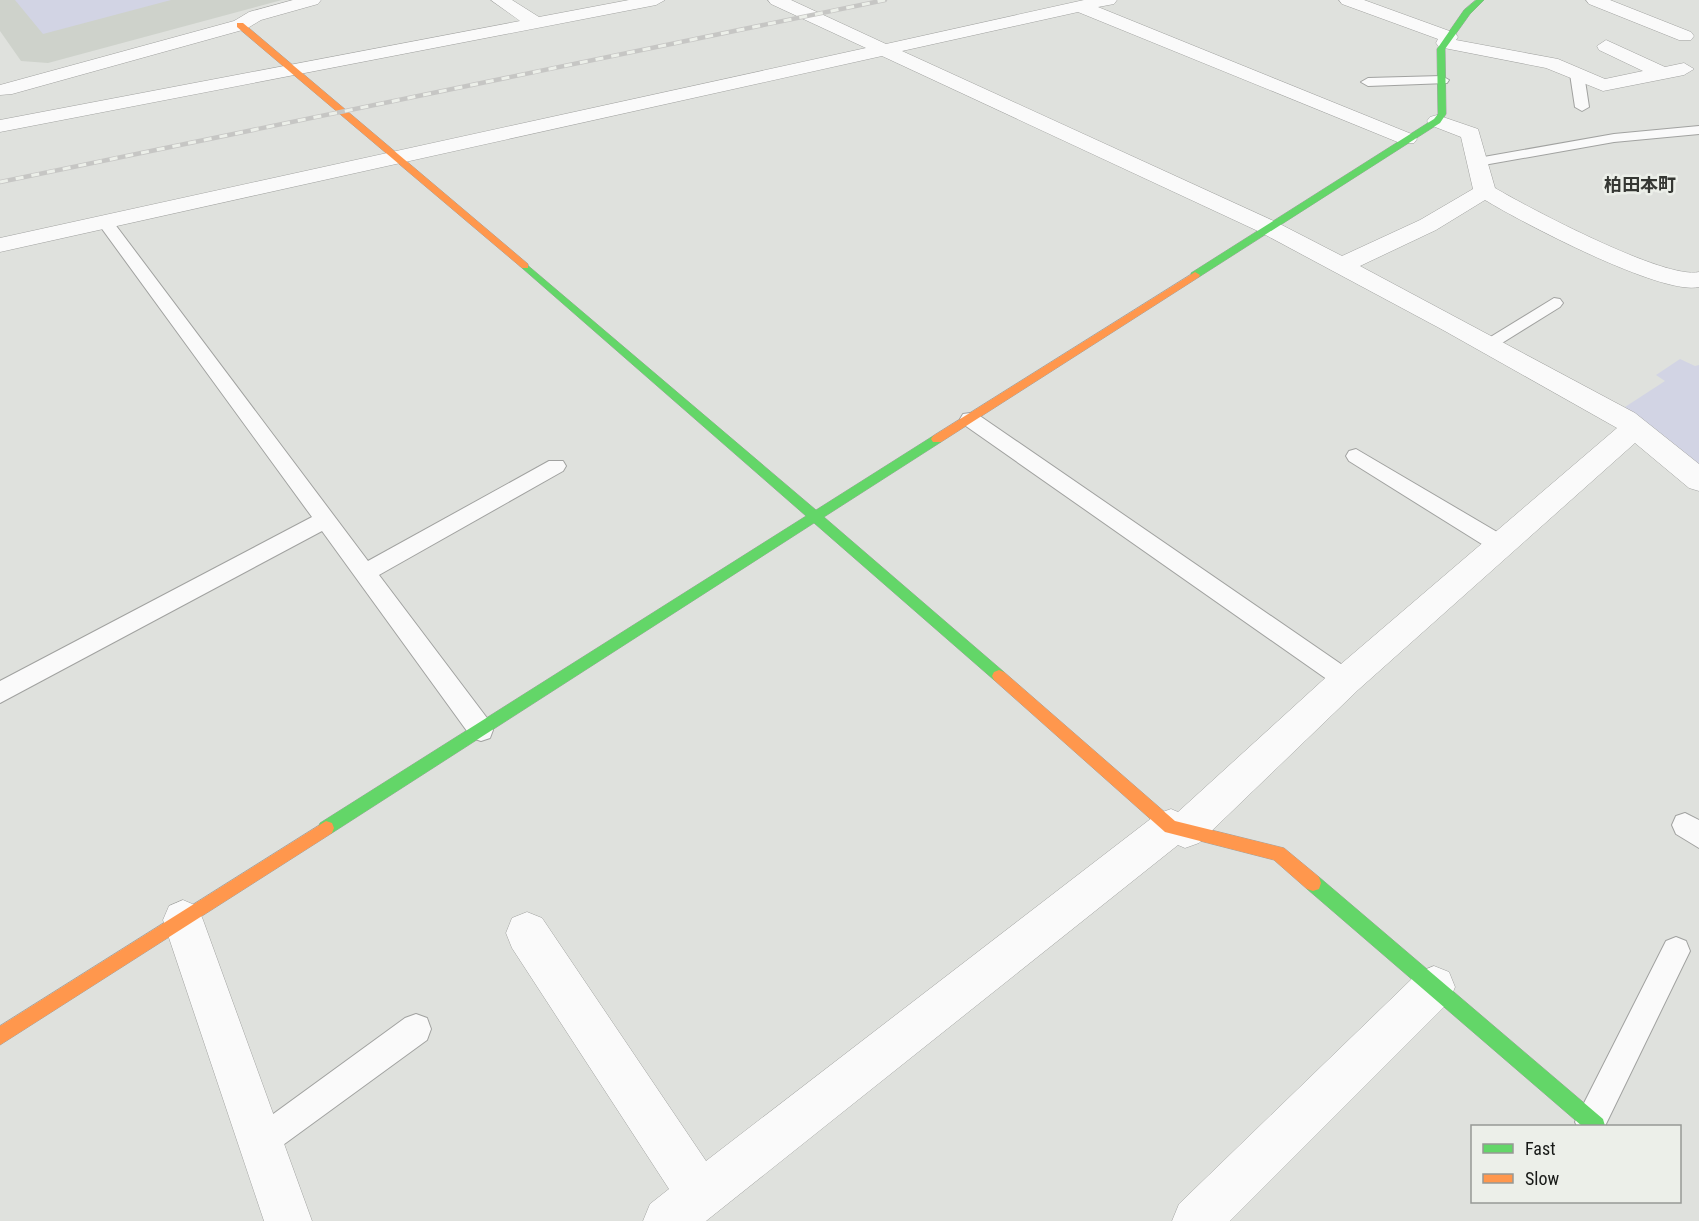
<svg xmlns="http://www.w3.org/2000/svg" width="1699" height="1221" font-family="'Roboto Condensed','Noto Sans JP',sans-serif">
  <rect width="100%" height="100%" fill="#dfe1dd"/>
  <path fill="#ced2cb" d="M 0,0 L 282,0 L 48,63 L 21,61 L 0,31 Z"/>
  <path fill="#d2d4e4" d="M 15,0 L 171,0 L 43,34 Z
    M 1680,359 L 1695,366 L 1699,365 L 1699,465 L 1625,407 L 1665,381 L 1656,375 Z"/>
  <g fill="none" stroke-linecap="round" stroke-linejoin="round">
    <g stroke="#a1a2a0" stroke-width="2">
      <path id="lane" d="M 1577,70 L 1584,74 L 1589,107 L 1582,111 L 1575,107 L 1570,74 Z
        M 1442,76 L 1449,80 L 1447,83 L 1368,86 L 1361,82 L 1368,78 Z
        M 1699,126 L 1699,134 L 1614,142 L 1478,166 L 1471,162 L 1478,158 L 1614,134 Z
        M 105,217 L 111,219 L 368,561 L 549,461 L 563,461 L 566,466 L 563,471 L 379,575 L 490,722 L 493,730 L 490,738 L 481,741 L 472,738 L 322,531 L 0,703 L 0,681 L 312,517 L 97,222 Z
        M 1554,298 L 1560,299 L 1563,303 L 1560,307 L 1494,348 L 1488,350 L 1479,344 Z
        M 970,413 L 977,414 L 1354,673 L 1358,680 L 1354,687 L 1346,690 L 1338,687 L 963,424 L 960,419 L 963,414 Z
        M 1356,449 L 1509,539 L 1512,545 L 1509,551 L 1501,553 L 1493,551 L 1349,461 L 1346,456 L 1349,451 Z
        M 1685,813 L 1699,820 L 1699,848 L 1676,834 L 1672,825 L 1676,816 Z
        M 1676,937 L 1686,941 L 1690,951 L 1605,1126 L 1577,1126 L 1575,1122 L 1580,1111 L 1666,941 Z
        M 416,1014 L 427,1018 L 431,1029 L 427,1040 L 272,1153 L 261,1158 L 250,1153 L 245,1142 L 250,1131 L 405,1018 Z"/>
    </g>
    <g stroke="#a1a2a0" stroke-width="1">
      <path id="street" d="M 293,0 L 321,0 L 318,4 L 261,20 L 246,29 L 12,94 L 0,95 L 0,85 L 234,21 L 249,12 Z
        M 491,0 L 512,0 L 539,17 L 629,0 L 665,0 L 656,5 L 0,132 L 0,120 L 520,21 Z
        M 768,0 L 791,0 L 886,44 L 1084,0 L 1117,0 L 1114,4 L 1098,7 L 1414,135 L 1417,139 L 1414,143 L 1400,143 L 1078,12 L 902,51 L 1276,222 L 1342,256 L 1420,220 L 1473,189 L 1461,137 L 1430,125 L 1427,121 L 1430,117 L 1437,115 L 1478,129 L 1495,188 C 1529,208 1665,280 1699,272 L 1699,287 C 1662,296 1521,222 1485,200 L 1436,230 L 1360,266 L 1635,413 L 1699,464 L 1699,491 L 1689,488 L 1635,443 L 1358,690 L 1199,843 L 1185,848 L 1178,845 L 706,1221 L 643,1221 L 650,1204 L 669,1189 L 512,948 L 506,933 L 512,918 L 527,912 L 542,918 L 706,1161 L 1157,814 L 1171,809 L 1178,812 L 1334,670 L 1617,428 L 1443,330 L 1260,232 L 882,56 L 0,252 L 0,238 L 866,48 L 771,4 Z
        M 1339,0 L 1364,0 L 1455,33 L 1458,37 L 1456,40 L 1558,59 L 1605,79 L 1643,71 L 1599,50 L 1597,46 L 1606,40 L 1665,67 L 1684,63 L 1694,69 L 1684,75 L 1603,91 L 1546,68 L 1439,47 L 1436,43 L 1438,39 L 1342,4 Z
        M 1586,0 L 1610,0 L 1691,32 L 1694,36 L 1691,40 L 1679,40 L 1589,4 Z
        M 183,900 L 197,906 L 203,920 L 312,1221 L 264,1221 L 163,920 L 169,906 Z
        M 1434,966 L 1449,972 L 1455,987 L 1449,1002 L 1230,1221 L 1172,1221 L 1179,1204 L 1419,972 Z"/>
    </g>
    <g stroke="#a1a2a0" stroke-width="1">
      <path id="fast" d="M 1476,0 L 1484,0 L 1470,14 L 1445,49 L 1446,114 L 1440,123 L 1199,277 L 1191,277 L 1191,273 L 1434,119 L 1438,114 L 1437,49 L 1464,10 Z
        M 525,263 L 816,510 L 933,436 L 941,436 L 943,439 L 941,442 L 824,517 L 1004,672 L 1006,676 L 1004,680 L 999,682 L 994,680 L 814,523 L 332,833 L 326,835 L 320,833 L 318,828 L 320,823 L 806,516 L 522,268 L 520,266 Z
        M 1313,875 L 1319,877 L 1603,1119 L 1605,1126 L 1582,1126 L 1307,889 L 1305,883 L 1307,877 Z"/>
    </g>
    <g stroke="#a1a2a0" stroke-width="1">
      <path id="slow" d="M 237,23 L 243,23 L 528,264 L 528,268 L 522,268 L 237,27 Z
        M 1195,272 L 1200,275 L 1199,277 L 941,442 L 933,442 L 931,439 L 933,436 Z
        M 999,670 L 1004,672 L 1175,821 L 1284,848 L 1319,877 L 1321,883 L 1319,889 L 1313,891 L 1307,889 L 1274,860 L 1165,832 L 994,680 L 992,676 L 994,672 Z
        M 326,821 L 332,823 L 334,828 L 332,833 L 0,1045 L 0,1026 Z"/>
    </g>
    <use href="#lane" fill="#fafafa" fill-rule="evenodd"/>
    <use href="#street" fill="#fafafa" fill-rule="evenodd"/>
    <use href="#fast" fill="#63d668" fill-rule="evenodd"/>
    <use href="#slow" fill="#ff974d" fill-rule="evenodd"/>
    <g stroke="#c6c6c4" stroke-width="4.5">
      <path id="rail" d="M 0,182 L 885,0"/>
    </g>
    <use href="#rail" stroke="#ecefe9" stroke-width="3" stroke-dasharray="8" stroke-linecap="butt"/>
  </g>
  <g text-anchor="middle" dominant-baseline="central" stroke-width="5" stroke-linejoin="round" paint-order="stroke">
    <g font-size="18" font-weight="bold" fill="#353733" stroke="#ecefe9">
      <text x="1640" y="184">柏田本町</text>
    </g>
  </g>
  <rect x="1471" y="1125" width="210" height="78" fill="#ecefe9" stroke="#979995" stroke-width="1.5"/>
  <rect x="1483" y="1144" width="30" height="9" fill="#63d668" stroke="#979995" stroke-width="1.5"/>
  <text x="1525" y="1155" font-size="18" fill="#171917">Fast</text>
  <rect x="1483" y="1174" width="30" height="9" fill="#ff974d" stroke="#979995" stroke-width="1.5"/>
  <text x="1525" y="1185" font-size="18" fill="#171917">Slow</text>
</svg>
